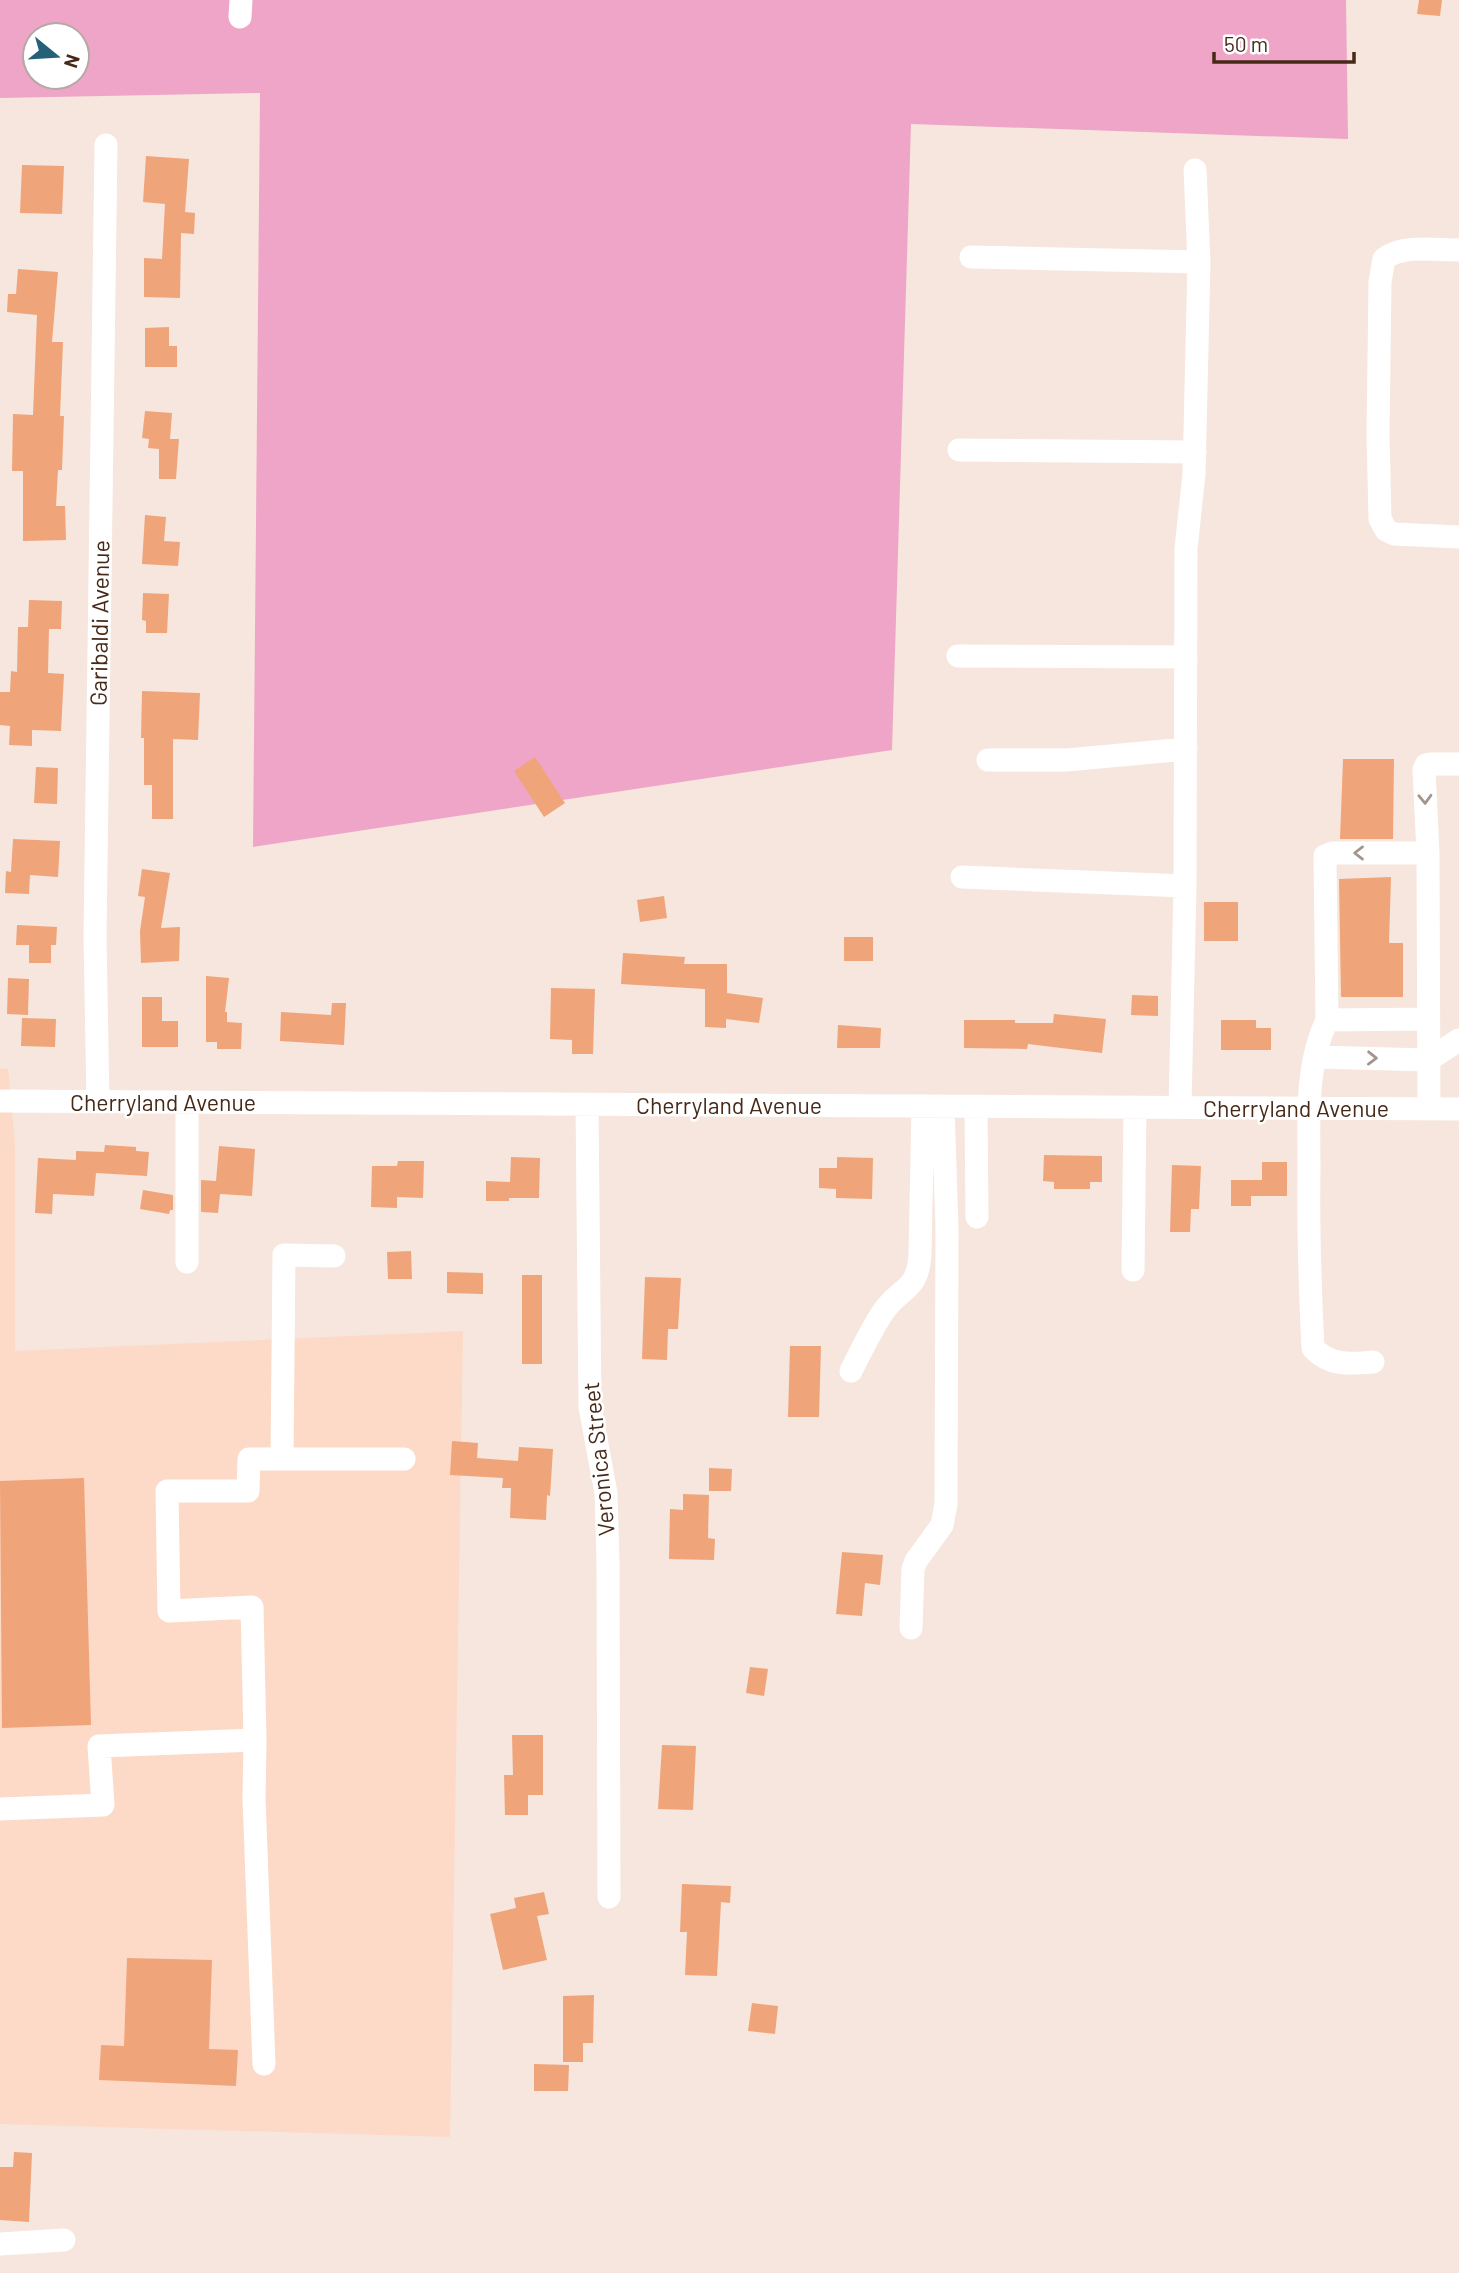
<svg xmlns="http://www.w3.org/2000/svg" width="1459" height="2273" font-family="Barlow,sans-serif">
  <rect width="100%" height="100%" fill="#f6e6dd"/>
  <path fill="#fddac7" d="M 8,1068 L 15,1144 L 15,1351 L 463,1331 L 450,2137 L 0,2124 L 0,1069 Z"/>
  <path fill="#eea5c7" fill-rule="evenodd" d="M 0,0 L 1346,0 L 1348,139 L 911,124 L 892,750 L 253,847 L 260,93 L 0,98 ZM 35,35 L 77,35 L 77,77 L 35,77 Z"/>
  <path fill="#f0a47a" d="M 1419,0 L 1442,0 L 1440,16 L 1417,14 Z
    M 146,156 L 189,159 L 185,212 L 195,213 L 194,234 L 181,233 L 180,298 L 144,297 L 144,258 L 162,259 L 165,204 L 143,202 Z
    M 22,165 L 64,166 L 62,214 L 20,213 Z
    M 18,269 L 58,272 L 52,342 L 63,342 L 60,416 L 64,416 L 62,470 L 58,470 L 56,506 L 65,506 L 66,540 L 23,541 L 23,471 L 12,471 L 13,414 L 33,415 L 37,315 L 7,312 L 8,294 L 16,294 Z
    M 169,327 L 169,346 L 177,346 L 177,367 L 145,367 L 145,328 Z
    M 145,411 L 172,413 L 170,439 L 179,439 L 176,479 L 159,479 L 159,449 L 148,448 L 149,439 L 142,438 Z
    M 145,515 L 166,517 L 164,541 L 180,542 L 178,566 L 142,564 Z
    M 143,593 L 169,594 L 167,633 L 146,633 L 146,621 L 142,620 Z
    M 29,600 L 62,601 L 61,629 L 49,629 L 48,673 L 64,674 L 61,731 L 32,730 L 32,746 L 9,745 L 10,726 L 0,725 L 0,692 L 10,692 L 11,671 L 17,672 L 18,627 L 28,627 Z
    M 142,691 L 200,693 L 198,740 L 173,739 L 173,819 L 152,819 L 152,785 L 144,785 L 144,738 L 141,738 Z
    M 535,757 L 565,803 L 544,817 L 514,771 Z
    M 1343,759 L 1394,759 L 1393,839 L 1340,839 Z
    M 36,767 L 58,768 L 57,804 L 34,803 Z
    M 13,839 L 60,841 L 58,877 L 30,875 L 29,894 L 5,893 L 6,871 L 11,872 Z
    M 142,869 L 170,873 L 161,928 L 180,927 L 179,961 L 141,963 L 140,931 L 145,897 L 138,896 Z
    M 1391,877 L 1389,943 L 1403,943 L 1403,997 L 1341,997 L 1339,879 Z
    M 664,896 L 667,918 L 640,922 L 637,900 Z
    M 1204,902 L 1238,902 L 1238,941 L 1204,941 Z
    M 17,925 L 57,927 L 56,945 L 51,945 L 51,963 L 29,963 L 29,945 L 16,945 Z
    M 844,937 L 873,937 L 873,961 L 844,961 Z
    M 623,953 L 685,957 L 684,964 L 727,964 L 727,993 L 763,998 L 759,1023 L 726,1019 L 726,1028 L 705,1027 L 705,989 L 621,984 Z
    M 206,976 L 229,978 L 225,1012 L 227,1012 L 227,1022 L 242,1023 L 241,1049 L 217,1049 L 217,1042 L 206,1042 Z
    M 8,978 L 29,979 L 28,1015 L 7,1014 Z
    M 551,988 L 595,989 L 593,1054 L 572,1054 L 572,1040 L 550,1039 Z
    M 1132,995 L 1158,996 L 1158,1016 L 1131,1015 Z
    M 142,997 L 162,997 L 162,1021 L 178,1021 L 178,1047 L 142,1047 Z
    M 332,1003 L 346,1003 L 344,1045 L 280,1041 L 281,1012 L 331,1015 Z
    M 1054,1014 L 1106,1019 L 1102,1053 L 1028,1044 L 1027,1049 L 964,1048 L 964,1020 L 1015,1020 L 1015,1023 L 1053,1023 Z
    M 22,1018 L 56,1019 L 55,1047 L 21,1046 Z
    M 1221,1020 L 1256,1020 L 1256,1028 L 1271,1028 L 1271,1050 L 1221,1050 Z
    M 838,1025 L 881,1028 L 880,1048 L 837,1048 Z
    M 105,1145 L 136,1147 L 136,1151 L 149,1152 L 147,1176 L 96,1173 L 94,1196 L 53,1194 L 52,1214 L 35,1213 L 38,1158 L 76,1160 L 76,1151 L 104,1152 Z
    M 219,1146 L 255,1149 L 252,1196 L 220,1194 L 218,1213 L 201,1212 L 201,1180 L 216,1181 Z
    M 1044,1155 L 1102,1156 L 1102,1182 L 1090,1182 L 1090,1189 L 1054,1189 L 1054,1182 L 1043,1181 Z
    M 511,1157 L 540,1158 L 539,1198 L 509,1198 L 509,1201 L 486,1201 L 486,1181 L 510,1182 Z
    M 837,1157 L 873,1158 L 872,1199 L 836,1198 L 836,1189 L 819,1188 L 819,1168 L 837,1168 Z
    M 398,1161 L 424,1161 L 423,1198 L 397,1197 L 397,1208 L 371,1207 L 372,1166 L 397,1166 Z
    M 1262,1162 L 1287,1162 L 1287,1196 L 1251,1196 L 1251,1206 L 1231,1206 L 1231,1180 L 1262,1180 Z
    M 1172,1165 L 1201,1166 L 1199,1209 L 1191,1209 L 1190,1232 L 1170,1232 Z
    M 143,1190 L 173,1195 L 173,1210 L 170,1210 L 169,1214 L 140,1209 Z
    M 411,1251 L 412,1279 L 388,1279 L 387,1252 Z
    M 447,1272 L 483,1273 L 483,1294 L 447,1293 Z
    M 522,1275 L 542,1275 L 542,1364 L 522,1364 Z
    M 645,1277 L 681,1278 L 678,1329 L 668,1329 L 667,1360 L 642,1359 Z
    M 790,1346 L 821,1346 L 819,1417 L 788,1417 Z
    M 452,1441 L 478,1443 L 477,1458 L 518,1461 L 519,1447 L 553,1449 L 550,1496 L 547,1495 L 546,1520 L 510,1518 L 511,1488 L 502,1488 L 503,1478 L 450,1475 Z
    M 709,1468 L 732,1469 L 731,1491 L 709,1491 Z
    M 84,1478 L 91,1725 L 2,1728 L 0,1481 Z
    M 683,1494 L 709,1495 L 708,1538 L 715,1539 L 714,1560 L 669,1559 L 670,1509 L 683,1510 Z
    M 842,1552 L 883,1555 L 880,1585 L 865,1583 L 862,1616 L 836,1614 Z
    M 750,1667 L 768,1669 L 764,1696 L 746,1693 Z
    M 512,1735 L 543,1735 L 543,1795 L 528,1795 L 528,1815 L 505,1815 L 504,1775 L 513,1775 Z
    M 662,1745 L 696,1746 L 693,1810 L 658,1809 Z
    M 682,1884 L 731,1886 L 730,1903 L 721,1902 L 717,1976 L 685,1975 L 687,1932 L 680,1932 Z
    M 544,1892 L 549,1914 L 537,1916 L 547,1960 L 503,1970 L 490,1914 L 516,1908 L 514,1898 Z
    M 127,1958 L 212,1960 L 209,2049 L 238,2050 L 236,2086 L 99,2080 L 101,2045 L 124,2046 Z
    M 594,1995 L 593,2043 L 583,2043 L 583,2062 L 563,2062 L 563,1996 Z
    M 752,2003 L 778,2006 L 775,2034 L 748,2031 Z
    M 534,2064 L 569,2065 L 568,2091 L 534,2091 Z
    M 14,2152 L 32,2153 L 29,2222 L 0,2220 L 0,2167 L 13,2167 Z"/>
  <g fill="none" stroke-linecap="round" stroke-linejoin="round">
    <path stroke="#fff" stroke-width="23" d="M 240,17 L 241,0
      M 1459,250 C 1437,250 1402,244 1384,259 L 1380,282 L 1378,435 L 1380,519 L 1386,530 L 1394,534 L 1459,537
      M 971,257 L 1199,262
      M 959,450 L 1195,452
      M 958,656 L 1186,657
      M 988,760 L 1067,760 L 1186,749
      M 962,877 L 1185,886
      M 1327,1020 L 1428,1019
      M 1317,1057 L 1428,1060 L 1459,1040
      M 0,1101 L 1459,1109
      M 98,1102 L 95,937 L 106,145
      M 587,1105 L 590,1407 L 606,1493 L 608,1562 L 609,1897
      M 976,1107 L 977,1217
      M 1180,1107 L 1185,886 L 1186,549 L 1194,474 L 1199,262 L 1195,170
      M 1429,1109 L 1428,853 L 1424,770 L 1426,765 L 1430,764 L 1459,764
      M 187,1262 L 187,1102
      M 1133,1270 L 1135,1107
      M 1373,1362 C 1349,1364 1330,1366 1313,1348 C 1310,1288 1308,1229 1309,1169 C 1309,1119 1305,1066 1327,1020 L 1325,856 L 1333,853 L 1428,853
      M 851,1371 C 861,1351 871,1330 883,1312 C 901,1286 918,1292 920,1254 L 923,1106
      M 282,1459 L 284,1255 L 334,1256
      M 911,1628 L 913,1569 L 916,1561 L 942,1525 L 946,1504 L 947,1228 L 943,1106
      M 255,1740 L 254,1798 L 264,2064
      M 0,1809 L 103,1805 L 99,1746 L 255,1740 L 252,1607 L 169,1611 L 167,1491 L 248,1491 L 249,1459 L 404,1459
      M 0,2244 L 64,2240"/>
  </g>
  <defs><path id="oneway-chevron" d="M-2-3.5L2.5 0L-2 3.5" fill="none" stroke-width="1.6" stroke-linecap="round" stroke-linejoin="round" transform="scale(1.75)"/></defs>
  <g stroke="#a3948c">
    <use href="#oneway-chevron" transform="translate(1425 799) rotate(88)"/>
    <use href="#oneway-chevron" transform="translate(1359 853) rotate(180)"/>
    <use href="#oneway-chevron" transform="translate(1372 1058) rotate(1)"/>
  </g>
  <g text-anchor="middle" dominant-baseline="central" stroke-width="5" stroke-linejoin="round" paint-order="stroke">
    <g font-size="23" fill="#472918" stroke="#fff">
      <text transform="translate(99 623) rotate(-89)">Garibaldi Avenue</text>
      <text x="163" y="1102">Cherryland Avenue</text>
      <text x="729" y="1105">Cherryland Avenue</text>
      <text x="1296" y="1108">Cherryland Avenue</text>
      <text transform="translate(598 1459) rotate(-96)">Veronica Street</text>
    </g>
  </g>
  <g transform="translate(56 56) rotate(108)"><circle r="33" fill="#ffffff" stroke="#b5a9a3" stroke-width="2"/>
  <path d="M0-5L12 26L0 18L-12 26Z" fill="#255f78"/>
  <text y="-10" font-size="19" font-weight="bold" text-anchor="middle" fill="#472918">N</text>
  </g>
  <path d="M1214 52v10h140v-10" fill="none" stroke="#472918" stroke-width="3.5"/>
  <text x="1224" y="52" font-size="21" fill="#472918" stroke="#ffffff" stroke-width="5" paint-order="stroke">50 m</text>
</svg>
